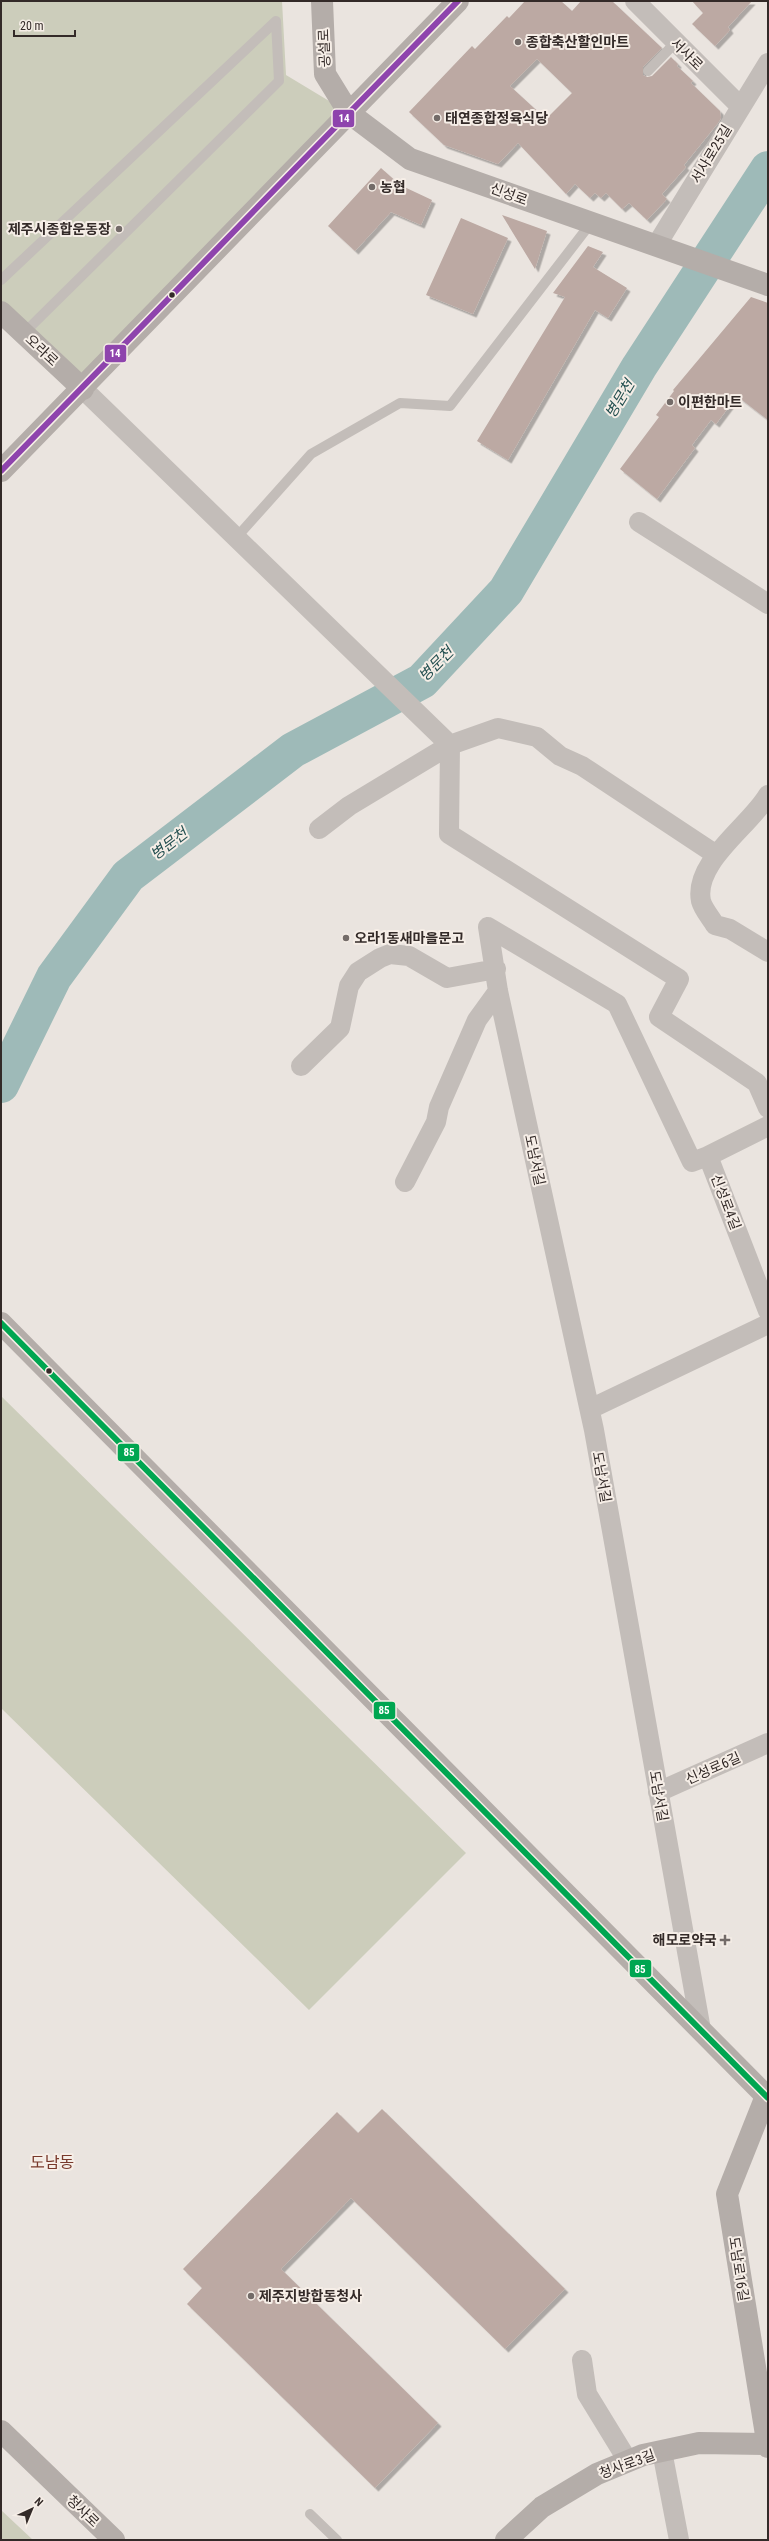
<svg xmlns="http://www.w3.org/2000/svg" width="769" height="2541" font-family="'Roboto Condensed','Noto Sans KR',sans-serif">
  <defs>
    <filter id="shadow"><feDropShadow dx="3.5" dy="3.5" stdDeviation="0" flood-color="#0004"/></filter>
  </defs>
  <rect width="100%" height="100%" fill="#eae4df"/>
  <path fill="#cccdbb" d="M 1,1 L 282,1 L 286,75 L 349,113 L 83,389 L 1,307 Z
    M 1,1396 L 466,1853 L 309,2010 L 1,1708 Z
    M 1,2510 L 33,2540 L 1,2540 Z"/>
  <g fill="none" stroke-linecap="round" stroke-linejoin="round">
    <path stroke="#9ebab8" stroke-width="36" d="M 1,1085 L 54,977 L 128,876 L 293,750 L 422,681 L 506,591 L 639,367 L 768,169"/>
  </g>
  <path fill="#bca9a3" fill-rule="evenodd" filter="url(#shadow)" d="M 525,1 L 561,1 L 572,11 L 581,1 L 612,1 L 662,48 L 643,67 L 643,75 L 647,77 L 652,76 L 671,57 L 678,64 L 677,66 L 693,81 L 691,83 L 720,111 L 721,118 L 718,123 L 684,165 L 686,167 L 662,194 L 667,199 L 647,220 L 629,203 L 622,209 L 606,193 L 601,198 L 595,193 L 590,198 L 575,184 L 566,194 L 518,143 L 498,164 L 444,145 L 409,112 L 472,46 L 475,49 L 507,16 L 509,18 ZM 537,59 L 572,93 L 546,119 L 510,86 Z
    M 692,1 L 752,1 L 728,27 L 730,30 L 715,46 L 692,24 L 703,13 Z
    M 381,168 L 400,185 L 432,200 L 421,225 L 391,212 L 355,251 L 328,226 Z
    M 502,215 L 547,231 L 535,269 Z
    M 461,218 L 508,238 L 473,314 L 426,295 Z
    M 588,246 L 603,252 L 593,267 L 627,288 L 608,318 L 595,310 L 508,460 L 477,441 L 565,297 L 553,293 Z
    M 751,297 L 768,303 L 768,420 L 737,396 L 716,424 L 711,420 L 692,445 L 695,448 L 657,499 L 620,469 L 659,417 L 656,415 L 674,391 L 673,390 Z
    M 382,2109 L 565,2289 L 505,2349 L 351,2198 L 281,2269 L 438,2423 L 375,2488 L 187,2304 L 202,2288 L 183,2269 L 337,2112 L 358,2133 Z"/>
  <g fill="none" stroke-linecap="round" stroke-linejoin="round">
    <path stroke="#c3bdb9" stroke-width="10" d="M 648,71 L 676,42
      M 1,280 L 276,21 L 279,81 L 24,333
      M 236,538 L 311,454 L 400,403 L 450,406 L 591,223
      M 310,2514 L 337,2540"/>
    <path stroke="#c3bdb9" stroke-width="20" d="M 635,1 L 740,106
      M 656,246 L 768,63
      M 83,389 L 450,745 L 449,834 L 679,979 L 659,1017 L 757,1083 L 768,1108
      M 639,522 L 768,604
      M 768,795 C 751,825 693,862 701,901 C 703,909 711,918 715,925 L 730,929 L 768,952
      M 319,829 L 349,806 L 450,745 L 498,728 L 537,737 L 560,756 L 582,766 L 715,854
      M 488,927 L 498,991 L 594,1430 L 701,2030
      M 488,927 L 617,1004 L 692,1162 L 708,1156
      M 301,1066 L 340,1028 L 349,986 L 358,972 L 380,958 L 390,954 L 409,956 L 447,978 L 496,969
      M 768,1126 L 708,1156 L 768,1311
      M 405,1182 L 436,1122 L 439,1107 L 477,1020 L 498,991
      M 590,1409 L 768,1324
      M 658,1792 L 768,1743
      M 582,2360 L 587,2394 L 628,2461
      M 662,2451 L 679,2540"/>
    <path stroke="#b4ada9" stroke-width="22" d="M 322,1 L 325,74 L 349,113 L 410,159 L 768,285
      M 1,312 L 83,389
      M 1,471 L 458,1
      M 1,1323 L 768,2098
      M 766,2096 L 727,2194 L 768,2447
      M 1,2431 L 114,2540
      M 506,2540 L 542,2507 L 597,2474 L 643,2455 L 699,2443 L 767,2444"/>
    <g stroke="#f6eee7" stroke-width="9">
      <path id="bus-1" d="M 1,471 L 458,1"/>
    </g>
    <g stroke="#f6eee7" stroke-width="9">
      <path id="bus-2" d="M 1,1323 L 768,2098"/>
    </g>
    <use href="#bus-1" stroke="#8e44ad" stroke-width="6"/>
    <use href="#bus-2" stroke="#00a651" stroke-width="6"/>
  </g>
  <g fill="#736b68" stroke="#f6eee7" stroke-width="1.5">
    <circle cx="518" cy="42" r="4"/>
    <circle cx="437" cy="118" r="4"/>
    <circle cx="372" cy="187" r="4"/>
    <circle cx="119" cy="229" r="4"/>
    <circle cx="670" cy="402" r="4"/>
    <circle cx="346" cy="938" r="4"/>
    <path d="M723 1934h4v4h4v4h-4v4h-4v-4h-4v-4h4z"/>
    <circle cx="251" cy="2296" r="4"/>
  </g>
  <g fill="#332a28" stroke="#f6eee7" stroke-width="1.5">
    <circle cx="172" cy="295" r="3.5"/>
    <circle cx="49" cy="1371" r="3.5"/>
  </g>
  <g text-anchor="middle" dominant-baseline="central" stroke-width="4" stroke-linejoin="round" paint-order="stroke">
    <g font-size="14" font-weight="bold" fill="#332a28" stroke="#f6eee7" text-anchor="start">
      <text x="526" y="42">종합축산할인마트</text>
      <text x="445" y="118">태연종합정육식당</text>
      <text x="380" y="187">농협</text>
      <text x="111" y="229" text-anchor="end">제주시종합운동장</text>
      <text x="678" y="402">이편한마트</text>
      <text x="354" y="938">오라1동새마을문고</text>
      <text x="717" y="1940" text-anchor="end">해모로약국</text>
      <text x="259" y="2296">제주지방합동청사</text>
    </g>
    <g font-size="14" fill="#332a28" stroke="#f6eee7">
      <text transform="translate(324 48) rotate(-92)">공설로</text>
      <text transform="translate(687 54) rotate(45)">서사로</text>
      <text transform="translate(711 154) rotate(-59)">서사로25길</text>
      <text transform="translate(509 194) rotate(20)">신성로</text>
      <text transform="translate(42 350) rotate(43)">오라로</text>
      <text transform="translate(535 1160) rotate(78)">도남서길</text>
      <text transform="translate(726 1202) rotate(69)">신성로4길</text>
      <text transform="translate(602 1477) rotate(80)">도남서길</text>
      <text transform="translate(713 1768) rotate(-24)">신성로6길</text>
      <text transform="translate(659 1796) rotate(80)">도남서길</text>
      <text transform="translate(739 2269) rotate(81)">도남로16길</text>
      <text transform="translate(627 2464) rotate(-20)">청사로3길</text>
      <text transform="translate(83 2511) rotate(44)">청사로</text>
    </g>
    <g font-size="15" font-style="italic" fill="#224e4f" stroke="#f6eee7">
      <text transform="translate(620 399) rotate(-59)">병문천</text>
      <text transform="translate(436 664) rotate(-45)">병문천</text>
      <text transform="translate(169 844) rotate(-37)">병문천</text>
    </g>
    <g font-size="16" fill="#78392b" stroke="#f6eee7">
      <text x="52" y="2162">도남동</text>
    </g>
  </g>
  <g stroke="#f6eee7" stroke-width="1.5">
    <rect x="332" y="109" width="23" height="19" rx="4" fill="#8e44ad"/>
    <rect x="104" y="344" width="23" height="19" rx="4" fill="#8e44ad"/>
    <rect x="117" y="1443" width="23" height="19" rx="4" fill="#00a651"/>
    <rect x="373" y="1701" width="23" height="19" rx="4" fill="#00a651"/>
    <rect x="629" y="1959" width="23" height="19" rx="4" fill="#00a651"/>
  </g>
  <g font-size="11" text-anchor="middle" font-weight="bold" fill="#fff">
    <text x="344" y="122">14</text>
    <text x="115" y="357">14</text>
    <text x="129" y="1456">85</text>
    <text x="384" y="1714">85</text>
    <text x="640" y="1973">85</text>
  </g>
  <rect width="769" height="2541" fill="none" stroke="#332a28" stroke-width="4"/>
  <g transform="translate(32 2509) rotate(44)" stroke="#f6eee7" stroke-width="3" paint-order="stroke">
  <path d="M0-3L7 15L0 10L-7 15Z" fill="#332a28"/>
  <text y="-6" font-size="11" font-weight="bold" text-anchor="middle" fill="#332a28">N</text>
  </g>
  <path d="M14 30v6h61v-6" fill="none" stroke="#332a28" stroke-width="2"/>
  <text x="20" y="30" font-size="12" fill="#332a28" stroke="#f6eee7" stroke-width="3" paint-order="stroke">20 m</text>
</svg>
